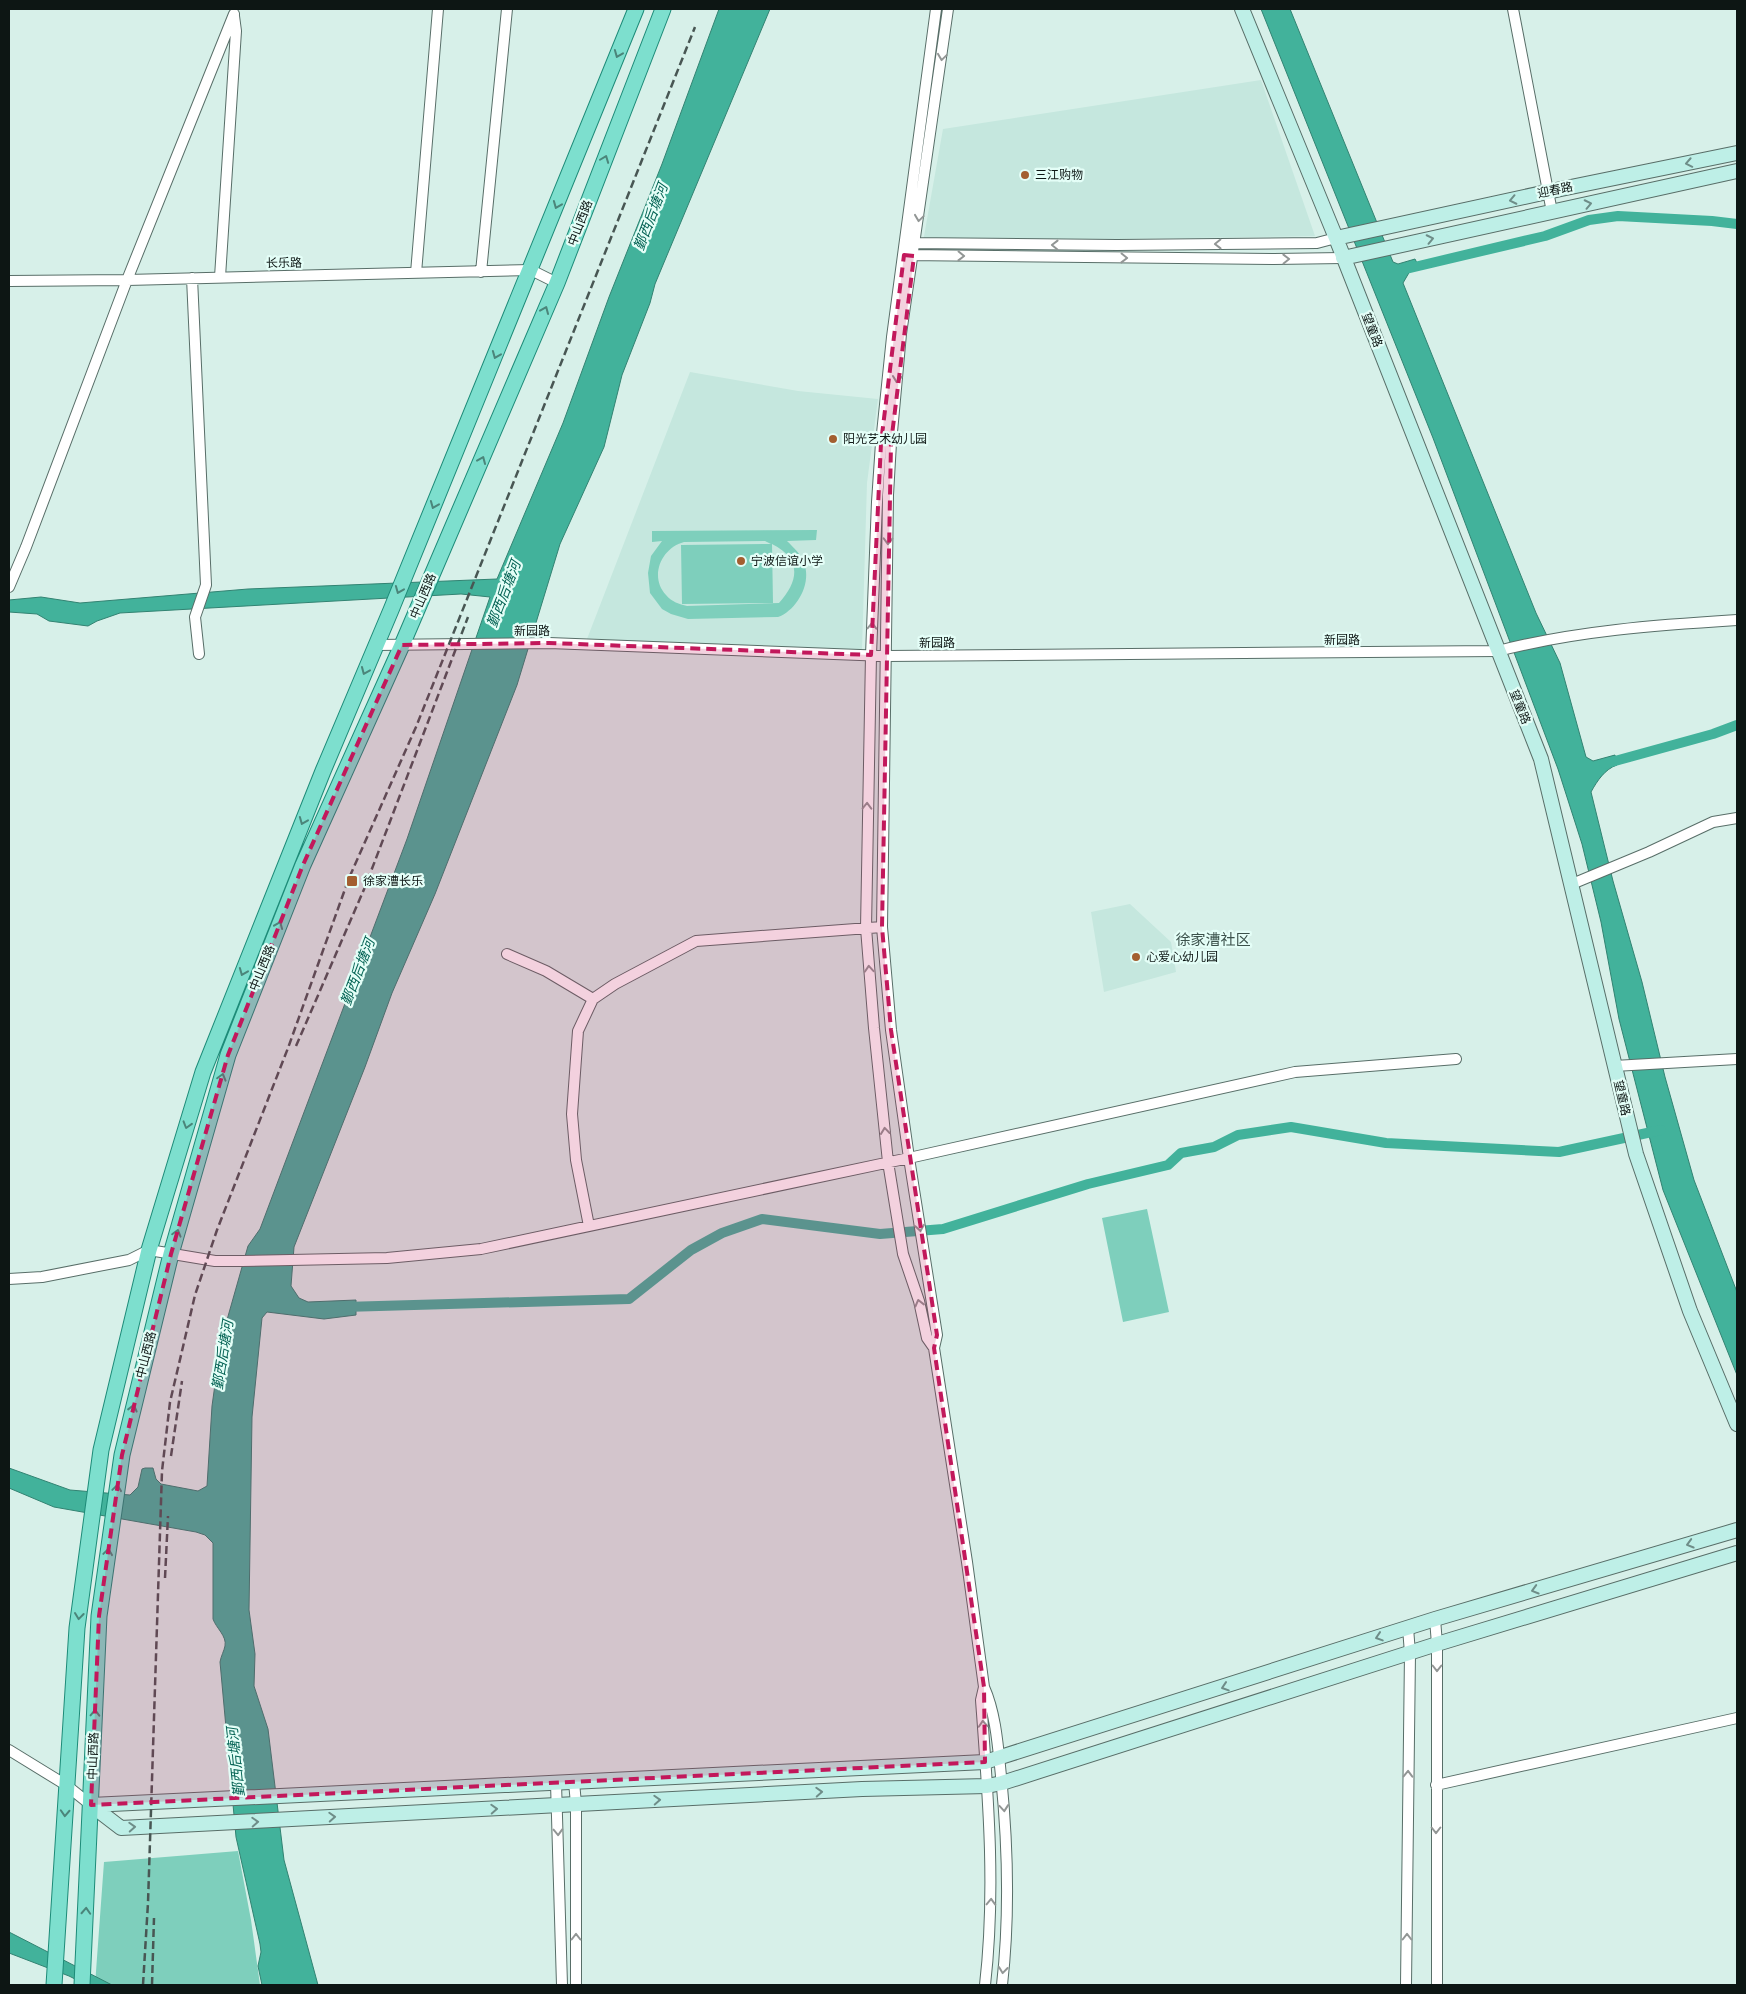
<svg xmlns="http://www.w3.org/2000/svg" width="1746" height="1994" font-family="'Varela Round','Noto Sans SC',sans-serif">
  <rect width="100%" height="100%" fill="#d7f0e9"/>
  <path fill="#c5e7de" d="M 1261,80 L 1315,236 L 923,242 L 943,129 Z
    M 690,372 L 798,391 L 878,399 L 867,483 L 862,650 L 587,639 Z
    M 1130,904 L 1171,942 L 1176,972 L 1104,992 L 1091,912 Z"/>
  <path fill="#7ecfbc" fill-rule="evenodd" d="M 817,530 L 816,540 L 787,541 C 794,548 801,554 804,563 C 812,583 797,610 778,617 L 688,619 L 671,614 L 662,609 L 650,593 L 648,573 L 651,556 L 662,541 L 652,542 L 652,531 ZM 765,541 L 771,544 L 681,545 L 682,604 L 773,603 L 772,544 C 802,559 799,581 779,603 L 687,606 C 679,604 672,602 666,595 C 649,577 661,548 684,542 Z
    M 1147,1209 L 1169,1312 L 1123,1322 L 1102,1218 Z
    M 238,1851 L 251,1920 L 260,1985 L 95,1985 L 104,1862 Z"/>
  <path fill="#42b29b" stroke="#328372" d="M 719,9 L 770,9 L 655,284 L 650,303 L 622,375 L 604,447 L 560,544 L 517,685 L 435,894 L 392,993 L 365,1067 L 294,1247 L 291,1286 L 299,1298 L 308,1302 L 356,1300 L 356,1315 L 324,1319 L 267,1312 L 262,1318 L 252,1417 L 249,1610 L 255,1654 L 254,1686 L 268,1729 L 284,1860 L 318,1985 L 262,1985 L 258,1966 L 261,1952 L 260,1944 L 236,1837 L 220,1662 C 221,1656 224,1651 225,1646 C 227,1636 216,1628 213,1619 L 213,1543 L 205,1535 L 196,1532 L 54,1507 L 9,1488 L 9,1468 L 70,1490 L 130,1495 L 138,1487 L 142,1469 L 145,1468 L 153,1468 L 156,1479 L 161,1484 L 198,1491 L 207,1486 L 212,1406 L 221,1341 L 248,1246 L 260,1229 L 407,839 L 490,597 L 461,594 L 120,613 L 97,621 L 88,626 L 49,621 L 37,614 L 9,612 L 9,600 L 41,597 L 80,603 L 248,589 L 497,579 L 563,423 L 609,297 L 662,164 Z
    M 1261,9 L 1290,9 L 1393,262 L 1398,264 L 1415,259 L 1420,269 L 1410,271 L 1403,283 L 1536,613 L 1560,663 L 1586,757 L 1593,761 L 1615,755 L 1617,765 C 1605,769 1597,781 1591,792 L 1613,881 L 1642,982 L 1665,1077 L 1694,1180 L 1737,1292 L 1737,1375 L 1663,1190 L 1619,1019 L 1601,922 L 1582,844 L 1558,769 L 1433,438 Z
    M 9,1932 L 112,1985 L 87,1985 L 69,1976 L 9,1953 Z"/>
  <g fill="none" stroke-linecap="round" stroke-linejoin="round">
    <path stroke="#42b29b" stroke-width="10" d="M 1406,269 L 1545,236 L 1589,220 L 1618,216 L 1712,221 L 1737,224
      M 1604,764 L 1713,734 L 1737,725
      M 344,1307 L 629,1299 L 691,1250 L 722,1233 L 762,1219 L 880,1234 L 943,1229 L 1088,1184 L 1168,1165 L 1181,1153 L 1214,1147 L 1238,1135 L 1291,1127 L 1386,1143 L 1559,1152 L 1661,1130"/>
    <g stroke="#586e68" stroke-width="12">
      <path id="street" d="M 948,9 L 901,334 L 891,443 L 888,495 L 882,927 L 891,1030 L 909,1158 L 937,1335 L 934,1348 L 967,1562 L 984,1687 C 996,1714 998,1747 1001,1776 C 1008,1846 1010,1915 1002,1985
        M 1513,9 L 1552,212
        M 910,243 L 1117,245 L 1317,243 L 1336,238
        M 907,255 L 1274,259 L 1343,258
        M 481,272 L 507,9
        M 416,273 L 438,9
        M 220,277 L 236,31 L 234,16
        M 192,278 L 206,585 L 195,617 L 199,654
        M 9,281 L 127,280 L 531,270 L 557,283
        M 9,587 L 26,547 L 127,280 L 234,14
        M 377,645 L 549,643 L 886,656 L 1498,651 C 1575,631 1657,625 1737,620
        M 1572,884 L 1649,852 L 1713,822 L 1737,818
        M 507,954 L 546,971 L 593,999
        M 1614,1066 L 1737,1059
        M 589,1226 L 576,1160 L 572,1114 L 578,1031 L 593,999 L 615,984 L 696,941 L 882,927
        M 9,1279 L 42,1277 L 129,1260 L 149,1250 L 215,1261 L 242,1261 L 387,1258 L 481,1249 L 909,1158 L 1295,1072 L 1456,1059
        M 934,1348 L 927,1338 L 919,1301 L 903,1254 L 888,1162 L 874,1028 L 866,928 L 871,655 L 877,502 L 881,443 L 892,337 L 936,9
        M 1435,1619 L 1437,1644 L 1437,1985
        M 984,1687 L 981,1700 C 988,1795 996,1890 985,1985
        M 9,1750 L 66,1785 L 91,1805
        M 574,1782 L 576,1804 L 576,1985
        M 556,1783 L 562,1985
        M 1436,1785 L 1737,1718
        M 1406,1985 L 1410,1653 L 1408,1628"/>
    </g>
    <g stroke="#586e68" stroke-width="16">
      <path id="secondary" d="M 1242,9 L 1336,238 L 1541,759 L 1636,1154 L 1690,1311 L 1737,1424
        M 1336,238 L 1561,189 L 1737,153
        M 1343,258 L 1737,171
        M 91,1805 L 121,1828 L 862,1789 L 987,1786 L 1002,1783 L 1437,1644 L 1737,1553
        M 91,1805 L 985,1762 L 1435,1619 L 1737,1530"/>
    </g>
    <g stroke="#1d8b78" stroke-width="17">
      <path id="primary" d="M 54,1985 L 77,1628 L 101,1450 L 149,1250 L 203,1072 L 323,771 L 391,610 L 636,9
        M 82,1985 L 99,1616 L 122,1455 L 171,1254 L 228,1055 L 303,865 L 402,645 L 557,283 L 663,9"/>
    </g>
    <use href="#street" stroke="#fff" stroke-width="10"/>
    <use href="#secondary" stroke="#beefe7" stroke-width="14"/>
    <use href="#primary" stroke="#7ddfce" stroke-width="15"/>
    <path stroke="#485653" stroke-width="2.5" stroke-dasharray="8 4" stroke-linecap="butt" d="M 296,1046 L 365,887 L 468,617
      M 171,1456 L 182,1381
      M 165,1578 L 168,1516
      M 143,1985 L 148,1903 L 162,1471 L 170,1402 L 182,1351 L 195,1295 L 217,1230 L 288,1048 L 349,878 L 416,727 L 695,27
      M 152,1985 L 154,1918"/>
  </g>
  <defs><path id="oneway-chevron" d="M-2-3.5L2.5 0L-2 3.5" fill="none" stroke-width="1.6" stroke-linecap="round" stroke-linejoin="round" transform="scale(1.25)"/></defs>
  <g stroke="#4b857a">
    <use href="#oneway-chevron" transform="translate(618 54) rotate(112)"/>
    <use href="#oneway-chevron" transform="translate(605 159) rotate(-69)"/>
    <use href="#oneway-chevron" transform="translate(557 205) rotate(112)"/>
    <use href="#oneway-chevron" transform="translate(545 310) rotate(-67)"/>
    <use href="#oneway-chevron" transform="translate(496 355) rotate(112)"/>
    <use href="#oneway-chevron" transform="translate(482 460) rotate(-67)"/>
    <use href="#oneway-chevron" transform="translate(434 505) rotate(112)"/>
    <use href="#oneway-chevron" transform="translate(399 590) rotate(112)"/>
    <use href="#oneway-chevron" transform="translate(365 671) rotate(113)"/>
    <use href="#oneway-chevron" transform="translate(303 821) rotate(112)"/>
    <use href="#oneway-chevron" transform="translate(279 925) rotate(-68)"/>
    <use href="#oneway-chevron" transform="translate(243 972) rotate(112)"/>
    <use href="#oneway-chevron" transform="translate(222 1077) rotate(-74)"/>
    <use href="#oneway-chevron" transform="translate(187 1125) rotate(107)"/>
    <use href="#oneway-chevron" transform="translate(177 1233) rotate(-74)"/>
    <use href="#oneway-chevron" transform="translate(133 1408) rotate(-76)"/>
    <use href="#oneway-chevron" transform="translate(117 1488) rotate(-82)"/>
    <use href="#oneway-chevron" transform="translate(108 1552) rotate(-82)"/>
    <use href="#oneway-chevron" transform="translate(79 1616) rotate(97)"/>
    <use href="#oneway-chevron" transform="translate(95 1713) rotate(-88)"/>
    <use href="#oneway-chevron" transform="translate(65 1813) rotate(93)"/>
    <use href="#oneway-chevron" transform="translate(86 1911) rotate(-87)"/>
  </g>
  <g stroke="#929695">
    <use href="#oneway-chevron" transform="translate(942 57) rotate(98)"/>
    <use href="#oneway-chevron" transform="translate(919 218) rotate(98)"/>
    <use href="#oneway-chevron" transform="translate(1218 244) rotate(179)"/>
    <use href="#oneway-chevron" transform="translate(1055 245) rotate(-179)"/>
    <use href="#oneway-chevron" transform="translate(961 256) rotate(1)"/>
    <use href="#oneway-chevron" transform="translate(1124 258) rotate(1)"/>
    <use href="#oneway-chevron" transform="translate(1286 259) rotate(-1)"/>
    <use href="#oneway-chevron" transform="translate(897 379) rotate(96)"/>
    <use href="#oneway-chevron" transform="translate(888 541) rotate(91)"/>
    <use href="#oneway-chevron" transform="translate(872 626) rotate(-88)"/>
    <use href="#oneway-chevron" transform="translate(867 806) rotate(-89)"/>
    <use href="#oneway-chevron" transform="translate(869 969) rotate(-94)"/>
    <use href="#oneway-chevron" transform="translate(885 1131) rotate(-96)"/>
    <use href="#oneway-chevron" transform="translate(920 1228) rotate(81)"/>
    <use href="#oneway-chevron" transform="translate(919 1303) rotate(-104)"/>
    <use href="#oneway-chevron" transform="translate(1437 1668) rotate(90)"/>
    <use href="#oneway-chevron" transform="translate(983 1724) rotate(-94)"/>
    <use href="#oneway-chevron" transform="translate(1408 1774) rotate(-89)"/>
    <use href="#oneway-chevron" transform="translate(1004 1808) rotate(85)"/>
    <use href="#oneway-chevron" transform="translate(1436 1830) rotate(90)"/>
    <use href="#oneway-chevron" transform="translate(558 1832) rotate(88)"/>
    <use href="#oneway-chevron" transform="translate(991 1902) rotate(-88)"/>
    <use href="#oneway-chevron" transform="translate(576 1937) rotate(-90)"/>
    <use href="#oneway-chevron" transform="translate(1407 1937) rotate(-90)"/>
    <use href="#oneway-chevron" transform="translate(1003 1970) rotate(97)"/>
  </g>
  <g stroke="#6e8d88">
    <use href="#oneway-chevron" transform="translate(1689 163) rotate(169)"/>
    <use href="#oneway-chevron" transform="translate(1513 200) rotate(168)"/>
    <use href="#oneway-chevron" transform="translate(1588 204) rotate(-12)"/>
    <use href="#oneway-chevron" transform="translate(1430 239) rotate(-12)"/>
    <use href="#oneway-chevron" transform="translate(1690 1544) rotate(164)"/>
    <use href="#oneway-chevron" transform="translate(1535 1590) rotate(164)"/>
    <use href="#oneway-chevron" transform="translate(1379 1637) rotate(162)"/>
    <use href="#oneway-chevron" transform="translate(1225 1687) rotate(162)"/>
    <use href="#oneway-chevron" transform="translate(819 1792) rotate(-3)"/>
    <use href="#oneway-chevron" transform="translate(657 1800) rotate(-3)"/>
    <use href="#oneway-chevron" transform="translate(494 1809) rotate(-3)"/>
    <use href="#oneway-chevron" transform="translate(332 1817) rotate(-3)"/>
    <use href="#oneway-chevron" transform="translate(255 1822) rotate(-3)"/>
    <use href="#oneway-chevron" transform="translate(132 1827) rotate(-3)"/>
  </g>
  <path fill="#c2185b" fill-opacity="0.2" stroke="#c2185b" stroke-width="4" stroke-dasharray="10 6" stroke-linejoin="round" d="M 904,255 L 914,256 L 891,443 L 882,927 L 891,1030 L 937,1335 L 934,1348 L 984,1687 L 985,1762 L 91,1805 L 99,1616 L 122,1455 L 171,1254 L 228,1055 L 303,865 L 402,645 L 549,643 L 871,655 L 881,443 Z"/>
  <g fill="#a35f30" stroke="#e4fef7" stroke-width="2">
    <circle cx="1025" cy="175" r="5"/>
    <circle cx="833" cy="439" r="5"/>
    <circle cx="741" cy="561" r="5"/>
    <rect x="346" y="875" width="12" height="12" rx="2.5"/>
    <circle cx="1136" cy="957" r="5"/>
  </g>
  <g text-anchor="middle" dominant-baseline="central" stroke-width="4.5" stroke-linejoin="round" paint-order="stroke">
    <g font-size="12" fill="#0d1614" stroke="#e4fef7" text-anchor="start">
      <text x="1035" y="175">三江购物</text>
      <text x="843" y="439">阳光艺术幼儿园</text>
      <text x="751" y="561">宁波信谊小学</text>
      <text x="363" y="881">徐家漕长乐</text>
      <text x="1146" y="957">心爱心幼儿园</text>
    </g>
    <g font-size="12" fill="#0d1614" stroke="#e4fef7">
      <text transform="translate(1555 190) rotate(-12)">迎春路</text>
      <text transform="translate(580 223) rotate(-69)">中山西路</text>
      <text transform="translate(284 263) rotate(-1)">长乐路</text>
      <text transform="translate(1372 330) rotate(69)">望童路</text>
      <text transform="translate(423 596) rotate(-67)">中山西路</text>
      <text x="532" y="631">新园路</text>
      <text x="1342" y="640">新园路</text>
      <text x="937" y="643">新园路</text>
      <text transform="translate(1520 707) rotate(68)">望童路</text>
      <text transform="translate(262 968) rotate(-68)">中山西路</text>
      <text transform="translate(1622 1098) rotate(77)">望童路</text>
      <text transform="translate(146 1355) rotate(-76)">中山西路</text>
      <text transform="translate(93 1756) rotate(-88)">中山西路</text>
    </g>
    <g font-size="14" font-style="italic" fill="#066455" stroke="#e4fef7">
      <text transform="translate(651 217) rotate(-69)">鄞西后塘河</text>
      <text transform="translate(504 594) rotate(-69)">鄞西后塘河</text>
      <text transform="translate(358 972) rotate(-69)">鄞西后塘河</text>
      <text transform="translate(223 1355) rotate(-81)">鄞西后塘河</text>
      <text transform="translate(236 1762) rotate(-96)">鄞西后塘河</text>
    </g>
    <g font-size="15" fill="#3c524c" stroke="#e4fef7">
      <text x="1213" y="940">徐家漕社区</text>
    </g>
  </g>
  <rect width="1746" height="1994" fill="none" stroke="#0d1614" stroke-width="20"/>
</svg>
